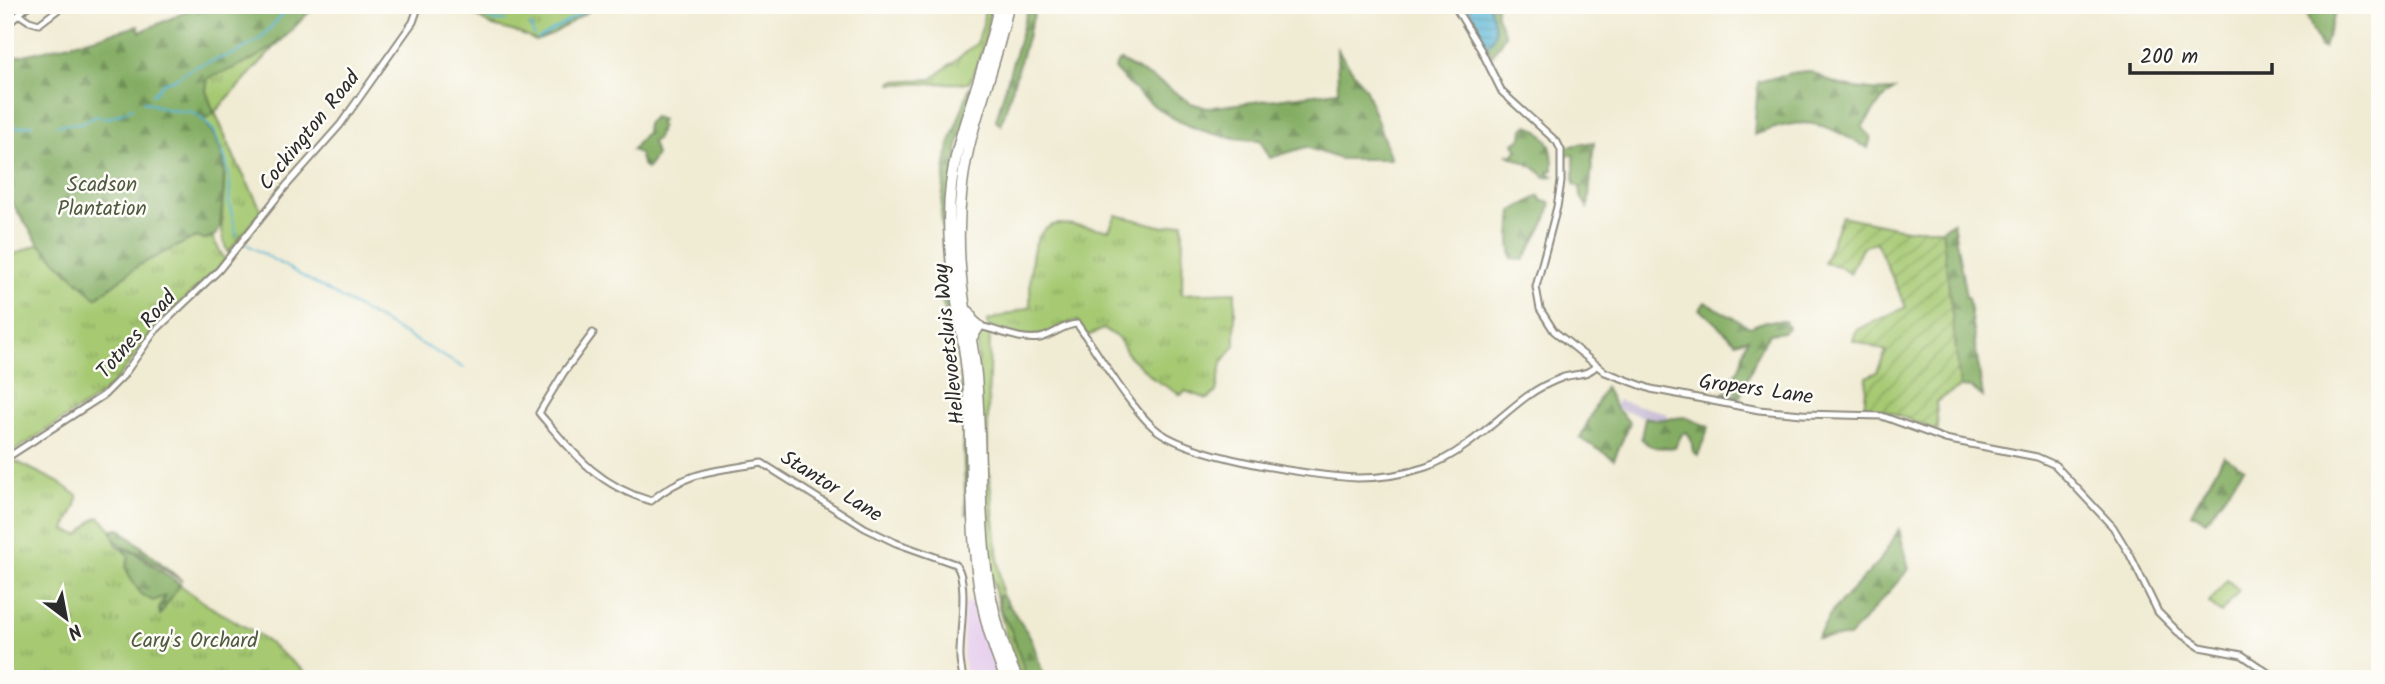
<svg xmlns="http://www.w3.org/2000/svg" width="2385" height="684" font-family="Kalam,sans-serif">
  <defs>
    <pattern id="grass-tufts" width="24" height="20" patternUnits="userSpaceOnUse" patternTransform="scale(1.75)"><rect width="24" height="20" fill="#a6c972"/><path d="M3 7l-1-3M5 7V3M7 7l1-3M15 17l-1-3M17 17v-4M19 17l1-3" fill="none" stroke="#87a35e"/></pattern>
    <pattern id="forest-firs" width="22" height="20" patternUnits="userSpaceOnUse" patternTransform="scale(1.75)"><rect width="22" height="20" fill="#84ad64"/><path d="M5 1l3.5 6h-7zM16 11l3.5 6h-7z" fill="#6c8d53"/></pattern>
    <pattern id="garden-furrows" width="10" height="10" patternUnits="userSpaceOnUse" patternTransform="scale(1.75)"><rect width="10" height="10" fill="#a6c972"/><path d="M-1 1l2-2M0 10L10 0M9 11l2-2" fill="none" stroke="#87a35e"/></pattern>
    <pattern id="water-rules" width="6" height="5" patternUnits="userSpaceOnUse" patternTransform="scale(1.75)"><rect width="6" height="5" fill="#55b4d4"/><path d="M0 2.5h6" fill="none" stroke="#4793ac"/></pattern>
  </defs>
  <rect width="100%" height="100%" fill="#fdfcf7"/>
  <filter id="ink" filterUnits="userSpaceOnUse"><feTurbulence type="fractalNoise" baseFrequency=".0143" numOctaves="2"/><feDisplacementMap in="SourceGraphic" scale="14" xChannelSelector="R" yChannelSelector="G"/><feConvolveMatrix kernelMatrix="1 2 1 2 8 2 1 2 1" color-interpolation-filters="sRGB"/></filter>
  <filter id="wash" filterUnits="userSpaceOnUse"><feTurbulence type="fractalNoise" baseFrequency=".00686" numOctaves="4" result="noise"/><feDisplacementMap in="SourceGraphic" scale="28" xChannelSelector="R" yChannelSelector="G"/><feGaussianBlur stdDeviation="1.57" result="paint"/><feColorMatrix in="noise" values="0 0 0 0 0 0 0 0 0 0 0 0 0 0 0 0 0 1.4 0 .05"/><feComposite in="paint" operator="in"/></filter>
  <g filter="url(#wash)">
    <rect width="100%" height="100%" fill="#f0ebd3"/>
    <path fill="#e8d2ee" d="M 977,601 L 993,665 L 999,679 L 966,679 L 963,656 L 964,603 Z"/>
    <path fill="#c9bfd7" d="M 1617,400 L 1663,412 L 1668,414 L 1667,418 L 1655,420 L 1623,411 L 1616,407 Z"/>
    <path fill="url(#grass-tufts)" stroke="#687a4e" stroke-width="2" d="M 458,5 L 598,5 L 551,35 L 536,41 L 519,33 L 493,26 Z
      M 985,5 L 991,5 C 987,31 982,60 969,83 L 891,84 L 893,81 L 932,79 L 977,43 L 983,24 Z
      M 282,39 L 215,112 L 235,159 L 262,211 L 228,253 C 211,216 237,173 216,137 C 212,131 207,125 202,120 L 208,118 L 214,112 L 205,91 L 208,78 L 253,59 Z
      M 1116,215 L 1164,227 L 1183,222 L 1182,294 L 1235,292 L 1235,345 L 1222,363 L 1216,392 L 1208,399 L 1185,391 L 1181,395 L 1154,379 L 1129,356 L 1119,339 L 1104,329 L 1087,336 L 1077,321 C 1066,322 1061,328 1051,332 C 1031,341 1009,332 989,327 L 987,323 L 987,321 L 1030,307 C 1031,282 1025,225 1060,224 C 1076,224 1093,228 1109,230 Z
      M 195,237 L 206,239 L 212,237 L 225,260 L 221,265 L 160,323 L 113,384 L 98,397 L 5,457 L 5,258 L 39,244 L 96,298 L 139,265 Z
      M 986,331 L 990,334 L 987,453 L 1002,595 L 998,597 L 1001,612 L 1012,632 L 1027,679 L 1022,679 L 1005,631 L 992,579 L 986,513 L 977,350 L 979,337 Z
      M 15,461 L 58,482 L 77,495 C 79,506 68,519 65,530 L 79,535 L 92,521 L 99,517 C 103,521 109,525 111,530 C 117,546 115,549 134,552 L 209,606 L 259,635 L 306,673 L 300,679 L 14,679 L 5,675 L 5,467 Z"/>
    <path fill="url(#forest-firs)" stroke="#586c48" stroke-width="2" d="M 201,5 L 318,5 C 304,15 294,29 282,40 C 260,58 234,69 208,78 L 206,91 L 214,112 L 208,118 L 203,120 C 233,152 223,188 220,228 L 216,235 L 206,239 L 195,237 L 139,265 L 96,298 L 39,244 L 5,192 L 5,64 L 10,63 L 5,35 L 13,57 C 55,49 96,37 138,26 L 140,32 Z
      M 1029,5 L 1037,5 L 1001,125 L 996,120 Z
      M 1489,5 L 1496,5 L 1497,15 L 1505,35 L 1492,56 L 1487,46 L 1496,31 Z
      M 2302,5 L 2338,5 L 2324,48 L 2320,47 Z
      M 1337,49 L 1366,90 L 1391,159 L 1340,159 L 1306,147 L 1270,158 L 1260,140 C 1198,138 1157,116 1115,70 L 1116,64 L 1121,61 L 1163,84 L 1191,103 L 1207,108 L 1338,91 Z
      M 1807,71 C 1817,73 1823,78 1832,82 C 1844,88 1881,92 1894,90 L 1882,100 L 1862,127 L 1871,137 L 1868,148 C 1818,121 1809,115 1754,135 L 1758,82 L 1791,73 Z
      M 970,87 L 973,91 L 958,146 L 949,266 L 964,358 L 969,514 L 966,514 L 961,380 L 959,359 L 938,287 L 944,253 L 941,212 L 946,164 L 950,142 Z
      M 654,117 L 662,120 L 659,123 L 661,127 L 657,138 L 652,142 L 656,155 L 647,169 L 642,164 L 639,153 L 632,150 L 646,132 L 647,124 Z
      M 1529,125 C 1550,137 1553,146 1553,170 L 1548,172 L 1549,174 L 1553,176 L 1545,177 L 1534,167 L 1506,154 L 1512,156 L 1518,150 L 1514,143 L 1522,137 L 1523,129 Z
      M 1594,142 L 1588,208 L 1581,197 L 1580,187 L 1574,184 L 1574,156 L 1572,154 L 1564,156 L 1564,147 Z
      M 1539,196 L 1542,201 L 1551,203 L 1547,219 L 1524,260 L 1512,259 L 1510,241 L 1512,211 Z
      M 1953,222 L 1966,297 L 1968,297 L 1983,397 L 1972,388 L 1960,387 L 1942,229 Z
      M 1705,302 L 1750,327 L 1765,321 L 1785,321 L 1788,328 L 1783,332 L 1769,334 L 1758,353 L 1738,402 L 1727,400 L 1722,395 L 1726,391 L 1736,396 L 1734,375 C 1745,364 1741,351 1748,338 L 1736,342 L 1700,309 Z
      M 1605,387 L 1615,407 L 1630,423 L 1614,459 L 1580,438 Z
      M 1645,417 L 1655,420 L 1685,417 L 1709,427 L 1698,455 L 1693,452 L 1691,439 L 1687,432 L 1682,434 L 1675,447 C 1663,449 1648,449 1641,438 Z
      M 2224,456 L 2244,468 L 2206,521 L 2191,513 Z
      M 119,529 L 123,531 L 182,581 L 137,552 L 122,547 L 113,537 L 113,530 Z
      M 1899,529 L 1909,569 L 1849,637 L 1817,638 L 1833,610 L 1879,562 Z
      M 121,548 L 135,553 L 180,584 L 160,615 L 159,609 L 165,596 L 153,601 L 141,594 L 129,576 L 126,567 L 129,557 Z
      M 1002,595 L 1031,638 L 1045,679 L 1027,679 L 1012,632 L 1001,612 L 998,597 Z"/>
    <path fill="url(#garden-furrows)" stroke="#687a4e" stroke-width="2" d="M 1842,216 L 1904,229 L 1942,229 L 1960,387 L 1936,402 L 1938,431 L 1890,412 L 1864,409 L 1867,377 L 1877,372 L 1886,351 L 1853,340 L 1856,330 L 1906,307 L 1876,242 L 1862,247 L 1850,274 L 1838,266 L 1824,263 Z"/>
    <path fill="#a6c972" stroke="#687a4e" stroke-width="2" d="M 2227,580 L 2239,590 L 2221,613 L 2209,603 Z"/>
    <path fill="url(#water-rules)" stroke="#407080" stroke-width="2" d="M 1468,5 L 1489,5 C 1493,22 1501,32 1487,46 L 1477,30 Z"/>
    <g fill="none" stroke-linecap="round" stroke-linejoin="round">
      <path stroke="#55b4d4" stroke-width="2" d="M 469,5 L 493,21 L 506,21
        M 522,9 L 544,5
        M 531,26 L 534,36
        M 538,39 L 595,5
        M 152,95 L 164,82 L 173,80 L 194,67 L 236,53 L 260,39 L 291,5
        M 143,101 L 168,110 L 192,112 L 200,117 L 214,131 L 226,161 L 230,182 L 229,203 L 237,236
        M 57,125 L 81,123 L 97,116 L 109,118 L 133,108
        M 5,129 L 32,125
        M 246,244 L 464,368"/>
    </g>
  </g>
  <g filter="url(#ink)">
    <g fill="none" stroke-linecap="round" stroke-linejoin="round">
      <g stroke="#8e8b7f" stroke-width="9">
        <path id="minor" d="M 1454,5 L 1481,50 L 1502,92 L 1557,142 L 1561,150 L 1561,182 L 1557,207 L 1536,287 L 1540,309 L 1554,331 L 1605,372 L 1651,389 L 1759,410 L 1802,414 L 1882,416 L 1945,439 L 2037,457 L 2055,465 L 2113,527 L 2130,555 L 2158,612 L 2178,632 L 2200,647 L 2242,655 L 2277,679
          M 20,15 L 29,21 L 39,24 L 64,5
          M 5,27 L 29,5
          M 979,326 C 999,330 1019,341 1040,338 C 1054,335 1064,324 1077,324 C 1099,354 1126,402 1153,427 C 1185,457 1311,476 1358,478 C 1380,478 1405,474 1426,467 C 1464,454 1495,420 1526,397 C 1538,388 1550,382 1564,377 C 1578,373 1587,376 1597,365
          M 593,333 L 564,372 L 539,413 C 573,453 597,485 651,501 C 687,470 717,471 762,463 L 865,528 L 896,543 L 955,564 C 970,579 959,634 960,657 C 960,664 962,671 963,679
          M 5,459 L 104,395 L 123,376 L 155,331 L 219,270 L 286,186 L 340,125 L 413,22 L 419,5"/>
      </g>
      <g stroke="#8e8b7f" stroke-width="13">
        <path id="trunk" d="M 999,5 C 988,67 959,123 951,185 C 943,252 962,314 968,380 C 977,488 961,574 1006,679
          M 1008,5 C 997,67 969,123 962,185 C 957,224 958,263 964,302 C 968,326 974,351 976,376 C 985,484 970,575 1017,679
          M 969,312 L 972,320 L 979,326 L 970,340"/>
      </g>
      <use href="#minor" stroke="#fff" stroke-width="5"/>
      <use href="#trunk" stroke="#fff" stroke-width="10"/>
    </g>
  </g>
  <g text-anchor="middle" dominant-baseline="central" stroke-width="5" stroke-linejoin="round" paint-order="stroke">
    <g font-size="21" fill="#2b2b2b" stroke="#fdfcf7">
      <text transform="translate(310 131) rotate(-51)">Cockington Road</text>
      <text transform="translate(137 335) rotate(-49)">Totnes Road</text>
      <text transform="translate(950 344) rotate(-96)">Hellevoetsluis Way</text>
      <text transform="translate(1756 390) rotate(8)">Gropers Lane</text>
      <text transform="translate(831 487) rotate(32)">Stantor Lane</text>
    </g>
    <g font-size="21" fill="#505a40" stroke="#fdfcf7">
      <text x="102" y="185">Scadson<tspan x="102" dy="24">Plantation</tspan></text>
      <text x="194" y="641">Cary's Orchard</text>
    </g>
  </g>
  <rect width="2385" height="684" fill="none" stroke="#fdfcf7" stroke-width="28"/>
  <g transform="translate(66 618) rotate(148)" stroke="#fdfcf7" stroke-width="5" paint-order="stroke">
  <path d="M0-5L12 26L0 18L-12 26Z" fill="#2b2b2b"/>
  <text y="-10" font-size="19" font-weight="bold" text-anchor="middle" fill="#2b2b2b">N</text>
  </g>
  <path d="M2130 63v10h142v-10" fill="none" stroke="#2b2b2b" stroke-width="3.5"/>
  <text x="2140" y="63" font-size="21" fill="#2b2b2b" stroke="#fdfcf7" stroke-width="5" paint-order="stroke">200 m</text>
</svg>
